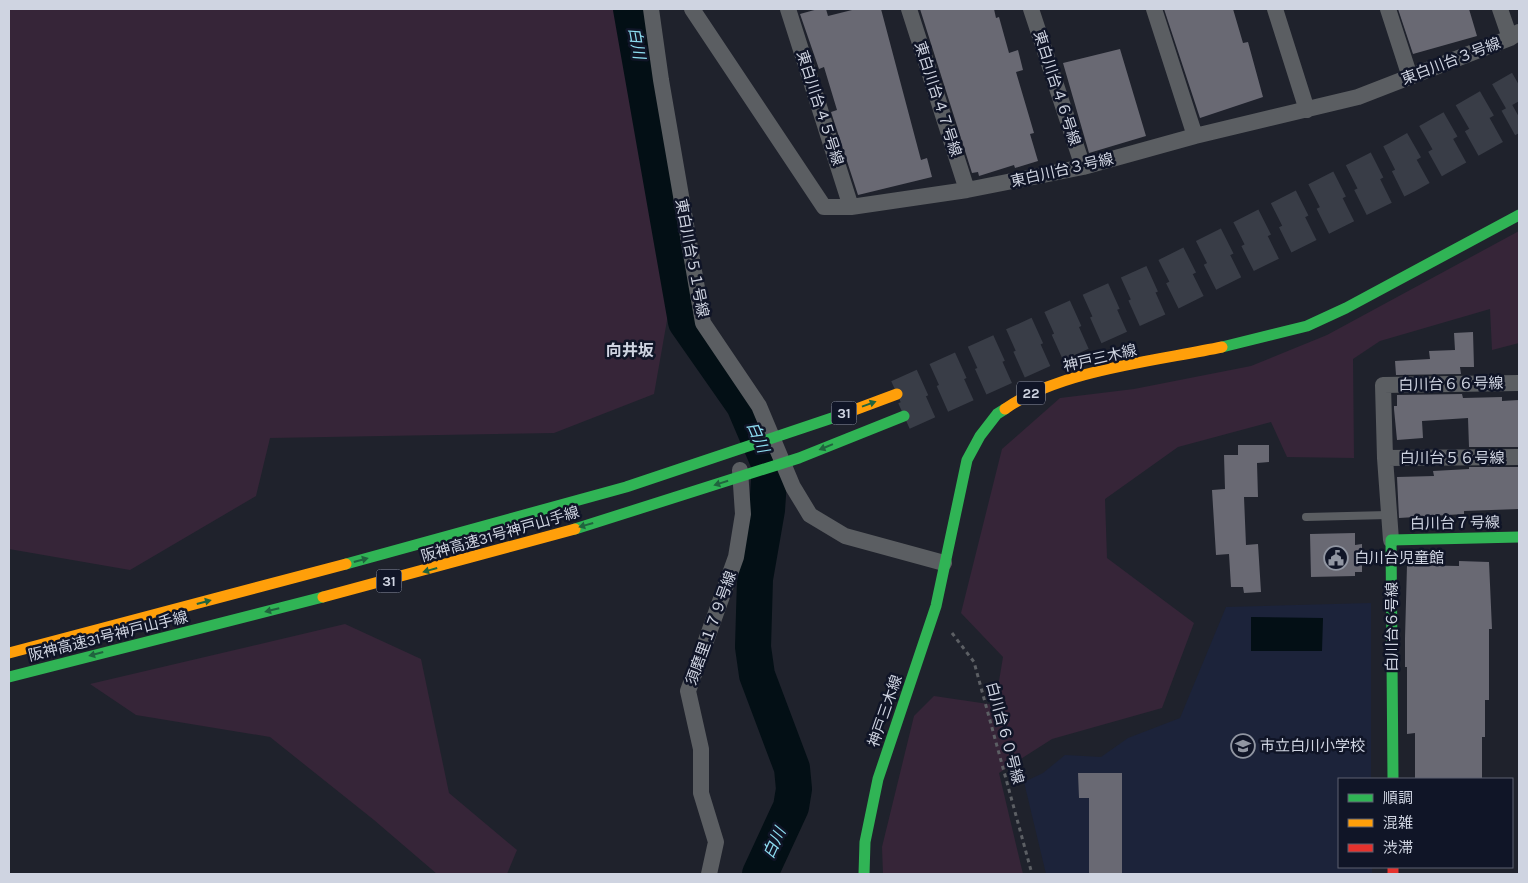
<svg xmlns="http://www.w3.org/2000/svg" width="1528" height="883" font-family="Karla,'Noto Sans JP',sans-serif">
  <rect width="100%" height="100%" fill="#1f222c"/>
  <path fill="#1c233a" d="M 1371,603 L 1371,779 L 1339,779 L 1339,867 L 1372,867 L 1372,874 L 1046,874 L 1024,782 L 1043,773 L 1065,755 L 1101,757 L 1128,738 L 1180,718 L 1226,607 Z"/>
  <path fill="#362538" d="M 9,9 L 619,9 L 672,292 L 654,394 L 554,433 L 270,438 L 256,496 L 130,570 L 9,549 Z
    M 1519,231 L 1519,343 L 1492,350 L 1490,309 L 1380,341 L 1353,359 L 1354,458 L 1287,457 L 1271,422 L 1178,447 L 1105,499 L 1107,558 L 1194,623 L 1162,708 L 1052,739 L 999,773 L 1023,874 L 883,874 L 882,847 L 914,716 L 934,696 L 995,705 L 1003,657 L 961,613 L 1002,449 L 1060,398 L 1134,389 L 1251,366 L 1327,335 Z
    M 345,624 L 421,659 L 449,793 L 517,850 L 507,874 L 437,874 L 374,820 L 270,737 L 136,715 L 90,684 Z"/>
  <path fill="#030f15" d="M 1251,617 L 1323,618 L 1322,651 L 1251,651 Z"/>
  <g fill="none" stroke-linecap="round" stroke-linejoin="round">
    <path stroke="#030f15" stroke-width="36" d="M 631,9 L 686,322 L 744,405 L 770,466 L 767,510 L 755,579 L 753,647 L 757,675 L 792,768 L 794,789 L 791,807 L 760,874"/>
  </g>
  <path fill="#696973" d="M 818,9 L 826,9 L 828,16 L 856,9 L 881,9 L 921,160 L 927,158 L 932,177 L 858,195 L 831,112 L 837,110 L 824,67 L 819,69 L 800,14 Z
    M 920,9 L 994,9 L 996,18 L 999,17 L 1009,53 L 1018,50 L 1023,70 L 1016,72 L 1034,133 L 1030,134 L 1038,161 L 1015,168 L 1014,165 L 979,176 L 978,172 L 972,173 Z
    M 1164,9 L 1233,9 L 1243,43 L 1248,42 L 1263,97 L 1200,118 Z
    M 1398,9 L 1469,9 L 1477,36 L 1413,54 Z
    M 1120,49 L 1146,136 L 1089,153 L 1063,63 Z
    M 1473,332 L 1474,367 L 1460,367 L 1461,374 L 1396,375 L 1395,361 L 1430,359 L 1429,351 L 1455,350 L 1454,333 Z
    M 1462,394 L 1463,398 L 1502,397 L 1502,401 L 1519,400 L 1519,447 L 1469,447 L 1468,418 L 1422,421 L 1423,438 L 1397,440 L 1394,409 L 1394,406 L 1397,406 L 1397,395 Z
    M 1238,445 L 1269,445 L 1269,462 L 1257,463 L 1258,497 L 1244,497 L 1246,545 L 1258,544 L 1261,592 L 1244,593 L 1243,587 L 1231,587 L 1229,554 L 1216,555 L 1212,490 L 1225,489 L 1224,455 L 1238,455 Z
    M 1469,467 L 1519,467 L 1519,509 L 1464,511 L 1464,514 L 1399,518 L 1397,477 L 1434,476 L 1433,471 L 1469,469 Z
    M 1355,533 L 1355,545 L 1362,544 L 1362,572 L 1355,572 L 1355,576 L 1311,577 L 1310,534 Z
    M 1459,561 L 1489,562 L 1492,629 L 1489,629 L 1489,700 L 1485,700 L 1485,737 L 1482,737 L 1482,779 L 1415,779 L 1415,733 L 1407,734 L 1407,667 L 1405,667 L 1405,638 L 1407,565 L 1459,566 Z
    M 1078,773 L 1122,773 L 1122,874 L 1089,874 L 1089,798 L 1079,798 Z"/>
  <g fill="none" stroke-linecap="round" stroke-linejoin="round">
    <path stroke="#393d47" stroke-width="28" stroke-dasharray="28 14" stroke-linecap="butt" d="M 897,394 L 1156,277 L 1397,155 L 1519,85
      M 904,416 L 1166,299 L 1408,179 L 1519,117"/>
    <path stroke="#5c5f64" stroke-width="3" stroke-dasharray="4 4" stroke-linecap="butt" d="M 952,633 L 974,662 L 1032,874"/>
    <path stroke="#5b5e62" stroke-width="8" d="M 1306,517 L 1388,515"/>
    <path stroke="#5b5e62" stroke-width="16" d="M 651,9 L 661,80 L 703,323 L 759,406 L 793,487 L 810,515 L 845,536 L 944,563
      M 692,9 L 824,207 L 851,207 L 967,190 L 1083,167 L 1195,136 L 1358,97 L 1510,38 L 1519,32
      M 788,9 L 851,207
      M 909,9 L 967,190
      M 1031,9 L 1083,167
      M 1154,9 L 1195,136
      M 1275,9 L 1307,110
      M 1388,9 L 1410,77
      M 1500,9 L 1510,38
      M 1385,458 L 1519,457
      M 1391,540 L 1385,458 L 1383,385 L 1519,383
      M 709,874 L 716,842 L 701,793 L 701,749 L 688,691 L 736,557 L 743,514 L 740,470"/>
    <path stroke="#30b455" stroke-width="11" d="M 1222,347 L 1307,326 L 1346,308 L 1519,215
      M 575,529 L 799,458 L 904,416
      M 346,564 L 626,487 L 838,416
      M 9,677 L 323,597
      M 1393,779 L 1391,540 L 1519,537
      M 864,874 L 865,842 L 878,779 L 936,606 L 967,460 L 980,436 L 997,414 L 1005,409"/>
    <path stroke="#ff9f0a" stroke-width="11" d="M 1005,409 C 1060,370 1155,361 1222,347
      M 838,416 L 897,394
      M 323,597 L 575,529
      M 9,653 L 346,564"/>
    <path stroke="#e5322d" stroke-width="11" d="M 1393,867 L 1393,874"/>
  </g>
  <defs><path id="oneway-solid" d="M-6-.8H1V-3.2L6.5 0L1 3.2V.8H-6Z" transform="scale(1.25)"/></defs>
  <g fill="#20643e">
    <use href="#oneway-solid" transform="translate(869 404) rotate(-20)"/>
    <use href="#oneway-solid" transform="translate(826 447) rotate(158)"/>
    <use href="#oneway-solid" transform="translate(721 483) rotate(162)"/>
    <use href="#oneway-solid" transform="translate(586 525) rotate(164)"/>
    <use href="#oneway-solid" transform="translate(361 560) rotate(-15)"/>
    <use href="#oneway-solid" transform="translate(430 570) rotate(164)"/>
    <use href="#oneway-solid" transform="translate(204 602) rotate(-15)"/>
    <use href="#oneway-solid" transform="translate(272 610) rotate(166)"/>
    <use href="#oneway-solid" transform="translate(96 654) rotate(165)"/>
  </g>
  <defs>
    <g id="civic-ring" transform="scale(1.25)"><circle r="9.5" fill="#101527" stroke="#9196a2" stroke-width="1.5"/><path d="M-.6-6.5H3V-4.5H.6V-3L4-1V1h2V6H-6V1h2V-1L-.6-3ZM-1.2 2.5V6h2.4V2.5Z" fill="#9196a2"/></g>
    <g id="school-ring" transform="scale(1.25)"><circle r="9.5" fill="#101527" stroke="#9196a2" stroke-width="1.5"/><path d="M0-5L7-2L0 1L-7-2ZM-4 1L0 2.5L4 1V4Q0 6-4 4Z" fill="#9196a2"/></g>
  </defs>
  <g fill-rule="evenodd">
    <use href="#civic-ring" x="1336" y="558"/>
    <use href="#school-ring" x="1243" y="746"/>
  </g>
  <g text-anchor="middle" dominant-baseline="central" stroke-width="5" stroke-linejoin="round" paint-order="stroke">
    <g fill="#101527" stroke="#969ba9" stroke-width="1">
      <rect x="1017" y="381.5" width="28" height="23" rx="4"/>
      <rect x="831.5" y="401.5" width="25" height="23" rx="4"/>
      <rect x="376.5" y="569.5" width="25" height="23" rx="4"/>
    </g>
    <g font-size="14" font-weight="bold" fill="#cfd4e1">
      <text x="1031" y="393">22</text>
      <text x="844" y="413">31</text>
      <text x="389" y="581">31</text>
    </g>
    <g font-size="15" fill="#cfd4e1" stroke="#101527">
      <text transform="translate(1451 61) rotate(-21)">東白川台３号線</text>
      <text transform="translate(1057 88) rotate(72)">東白川台４６号線</text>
      <text transform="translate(938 99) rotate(72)">東白川台４７号線</text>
      <text transform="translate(820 108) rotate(72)">東白川台４５号線</text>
      <text transform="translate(1062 170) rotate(-13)">東白川台３号線</text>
      <text transform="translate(692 258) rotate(79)">東白川台５１号線</text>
      <text transform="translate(1100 358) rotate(-13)">神戸三木線</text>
      <text transform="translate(1451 384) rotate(-1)">白川台６６号線</text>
      <text x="1452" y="458">白川台５６号線</text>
      <text transform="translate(1455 523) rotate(-1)">白川台７号線</text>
      <text transform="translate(500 534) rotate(-16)">阪神高速31号神戸山手線</text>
      <text transform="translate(1392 627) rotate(-90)">白川台６号線</text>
      <text transform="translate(711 628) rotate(-70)">須磨里１７９号線</text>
      <text transform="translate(108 636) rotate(-14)">阪神高速31号神戸山手線</text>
      <text transform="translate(885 711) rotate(-71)">神戸三木線</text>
      <text transform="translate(1005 733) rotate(75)">白川台６０号線</text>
    </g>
    <g font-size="15" fill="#cfd4e1" stroke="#101527" text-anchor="start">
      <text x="1354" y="558">白川台児童館</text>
      <text x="1260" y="746">市立白川小学校</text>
    </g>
    <g font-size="16" font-style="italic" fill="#8dddf1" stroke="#101527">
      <text transform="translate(637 43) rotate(80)">白川</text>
      <text transform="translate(758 437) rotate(67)">白川</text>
      <text transform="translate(774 843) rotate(-65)">白川</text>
    </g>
    <g font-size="16" font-weight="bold" fill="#cfd4e1" stroke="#101527">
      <text x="630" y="350">向井坂</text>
    </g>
  </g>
  <rect width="1528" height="883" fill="none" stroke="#cfd4e1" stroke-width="20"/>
  <rect x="1338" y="778" width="175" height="90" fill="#101527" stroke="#5c6171"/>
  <rect x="1348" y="794" width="25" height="8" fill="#30b455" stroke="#5c6171"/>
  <text x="1383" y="803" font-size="15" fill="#cfd4e1">順調</text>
  <rect x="1348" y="819" width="25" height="8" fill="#ff9f0a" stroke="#5c6171"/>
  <text x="1383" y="828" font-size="15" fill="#cfd4e1">混雑</text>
  <rect x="1348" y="844" width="25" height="8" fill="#e5322d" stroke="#5c6171"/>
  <text x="1383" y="853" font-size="15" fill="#cfd4e1">渋滞</text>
</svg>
